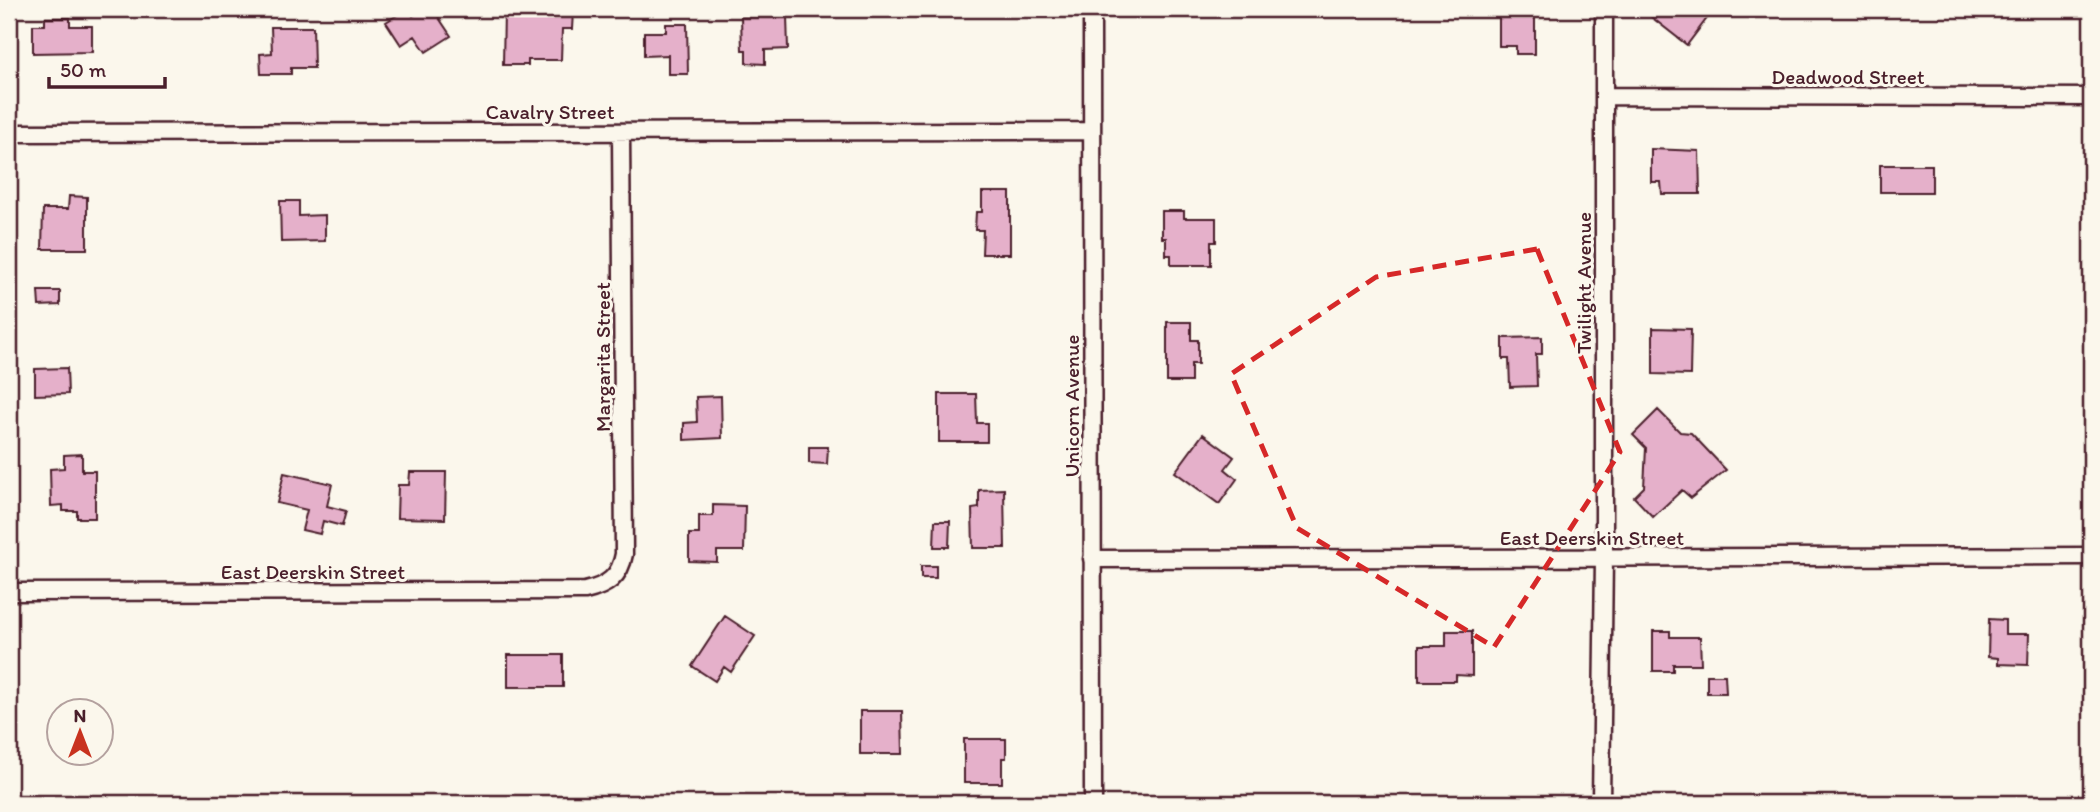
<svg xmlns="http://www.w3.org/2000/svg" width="2100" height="812" font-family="Itim,sans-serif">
  <rect width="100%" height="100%" fill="#fbf7ec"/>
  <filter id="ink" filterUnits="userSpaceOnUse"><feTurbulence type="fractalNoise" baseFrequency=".0143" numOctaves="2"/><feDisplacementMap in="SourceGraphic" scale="14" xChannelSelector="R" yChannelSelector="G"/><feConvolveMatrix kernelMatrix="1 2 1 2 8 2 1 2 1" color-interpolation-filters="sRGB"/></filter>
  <g filter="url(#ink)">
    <path fill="#e5b0ca" stroke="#4a1f2b" stroke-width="2" d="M 407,9 L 413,16 L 424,9 L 433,9 L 451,36 L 426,52 L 415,36 L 401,45 L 386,22 Z
      M 1499,9 L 1535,9 L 1535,54 L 1516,54 L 1516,46 L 1499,46 Z
      M 1641,9 L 1714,9 L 1687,45 Z
      M 504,11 L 573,12 L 572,29 L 562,29 L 561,60 L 528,60 L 528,65 L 503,65 Z
      M 787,16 L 788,49 L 765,50 L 765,64 L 746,63 L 746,50 L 742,50 L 741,17 Z
      M 45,18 L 70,18 L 70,26 L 92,26 L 92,52 L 33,53 L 33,25 L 45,25 Z
      M 666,24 L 687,24 L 688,74 L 668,74 L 668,55 L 644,56 L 644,32 L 666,32 Z
      M 271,27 L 313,27 L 314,68 L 291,68 L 291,74 L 261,74 L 260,54 L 272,53 Z
      M 1651,149 L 1699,151 L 1700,194 L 1662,194 L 1661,182 L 1651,182 Z
      M 1880,165 L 1932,165 L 1932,192 L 1880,192 Z
      M 982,192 L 1010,192 L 1010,254 L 982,254 L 983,230 L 975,230 L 976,212 L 982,212 Z
      M 69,196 L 87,197 L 87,249 L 42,249 L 43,209 L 68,209 Z
      M 280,201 L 299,201 L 299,216 L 325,215 L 325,241 L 281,242 Z
      M 1162,211 L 1184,211 L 1184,218 L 1216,218 L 1216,242 L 1211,242 L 1211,265 L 1171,265 L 1171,255 L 1166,255 L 1166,238 L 1162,238 Z
      M 38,291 L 60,291 L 60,305 L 39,306 Z
      M 1167,322 L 1191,322 L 1191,340 L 1198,340 L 1198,364 L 1191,364 L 1191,382 L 1167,382 Z
      M 1653,328 L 1691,329 L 1690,375 L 1653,374 Z
      M 1542,337 L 1542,354 L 1536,354 L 1537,386 L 1510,387 L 1509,359 L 1503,359 L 1503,338 Z
      M 67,368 L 68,394 L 35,395 L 35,369 Z
      M 939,394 L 976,394 L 977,423 L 987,423 L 987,442 L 939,442 Z
      M 721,396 L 722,438 L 684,440 L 684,423 L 697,422 L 696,397 Z
      M 1658,410 L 1680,432 L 1691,433 L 1726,470 L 1691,498 L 1682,490 L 1653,517 L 1634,497 L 1644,487 L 1646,448 L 1633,435 Z
      M 1203,434 L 1234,457 L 1225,469 L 1237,479 L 1219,504 L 1175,472 Z
      M 809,447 L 828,447 L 827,464 L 809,463 Z
      M 82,454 L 82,471 L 95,471 L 95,518 L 77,518 L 77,511 L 63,511 L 63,505 L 51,506 L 50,469 L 64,468 L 64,455 Z
      M 410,472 L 446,472 L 445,519 L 397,518 L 398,485 L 409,485 Z
      M 284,473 L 332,484 L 327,506 L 346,511 L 342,526 L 323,521 L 320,534 L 302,530 L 307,510 L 277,503 Z
      M 1004,489 L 1005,548 L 973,548 L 972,509 L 979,508 L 979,490 Z
      M 713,505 L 745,506 L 744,551 L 717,551 L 717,562 L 689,561 L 689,534 L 699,534 L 699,516 L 713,516 Z
      M 935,521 L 950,521 L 949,547 L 934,547 Z
      M 921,566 L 936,566 L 936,578 L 921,578 Z
      M 725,616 L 755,636 L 731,672 L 724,667 L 715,681 L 692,666 Z
      M 1989,619 L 2005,620 L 2005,634 L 2029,634 L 2028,665 L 1998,664 L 1998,658 L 1988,657 Z
      M 1446,631 L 1472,631 L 1472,676 L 1456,675 L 1456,681 L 1419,681 L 1419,646 L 1446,646 Z
      M 1653,631 L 1670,631 L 1670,637 L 1700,637 L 1701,664 L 1673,664 L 1673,671 L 1653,671 Z
      M 508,655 L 563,655 L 563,687 L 508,687 Z
      M 1707,675 L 1725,675 L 1726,693 L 1707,693 Z
      M 860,711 L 902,711 L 903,754 L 860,754 Z
      M 964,739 L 1006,739 L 1006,758 L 1002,758 L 1002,783 L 964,783 Z"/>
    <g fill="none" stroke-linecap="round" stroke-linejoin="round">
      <g stroke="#4a1f2b" stroke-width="21">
        <path id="street" d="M 1092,9 L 1093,803
          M 1604,96 L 2091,97
          M 9,133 L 1091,131
          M 1092,559 L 2091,556
          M 9,592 L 585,591 C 607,586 620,577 624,554 L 621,132
          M 1601,803 L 1604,558 L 1604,9"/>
      </g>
      <use href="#street" stroke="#fbf7ec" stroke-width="16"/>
    </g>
  </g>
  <path fill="none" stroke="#d62828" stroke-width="5" stroke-dasharray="14 9" stroke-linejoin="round" d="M 1537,249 L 1620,452 L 1494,647 L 1297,528 L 1231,374 L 1376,277 Z"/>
  <g text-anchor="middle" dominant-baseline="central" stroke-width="6" stroke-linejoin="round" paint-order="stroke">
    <g font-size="21" fill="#4a1f2b" stroke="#fbf7ec">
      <text x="1848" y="76">Deadwood Street</text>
      <text x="550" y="111">Cavalry Street</text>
      <text transform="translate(1583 283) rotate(-90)">Twilight Avenue</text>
      <text transform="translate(602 357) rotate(-90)">Margarita Street</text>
      <text transform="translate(1071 406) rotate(-90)">Unicorn Avenue</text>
      <text x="1592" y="537">East Deerskin Street</text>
      <text x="313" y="571">East Deerskin Street</text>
    </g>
  </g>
  <rect width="2100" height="812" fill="none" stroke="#fbf7ec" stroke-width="35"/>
  <rect x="18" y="18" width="2065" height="777" fill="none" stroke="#4a1f2b" stroke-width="2.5" filter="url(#ink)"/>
  <g transform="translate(80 732)"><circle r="33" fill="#fbf7ec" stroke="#b4a19f" stroke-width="2"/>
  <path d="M0-5L12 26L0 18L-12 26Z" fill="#c8321e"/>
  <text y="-10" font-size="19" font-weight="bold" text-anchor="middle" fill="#4a1f2b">N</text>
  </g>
  <path d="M49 77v10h116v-10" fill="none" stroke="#4a1f2b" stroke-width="3.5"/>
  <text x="60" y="77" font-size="21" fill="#4a1f2b" stroke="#fbf7ec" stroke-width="5" paint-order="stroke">50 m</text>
</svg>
